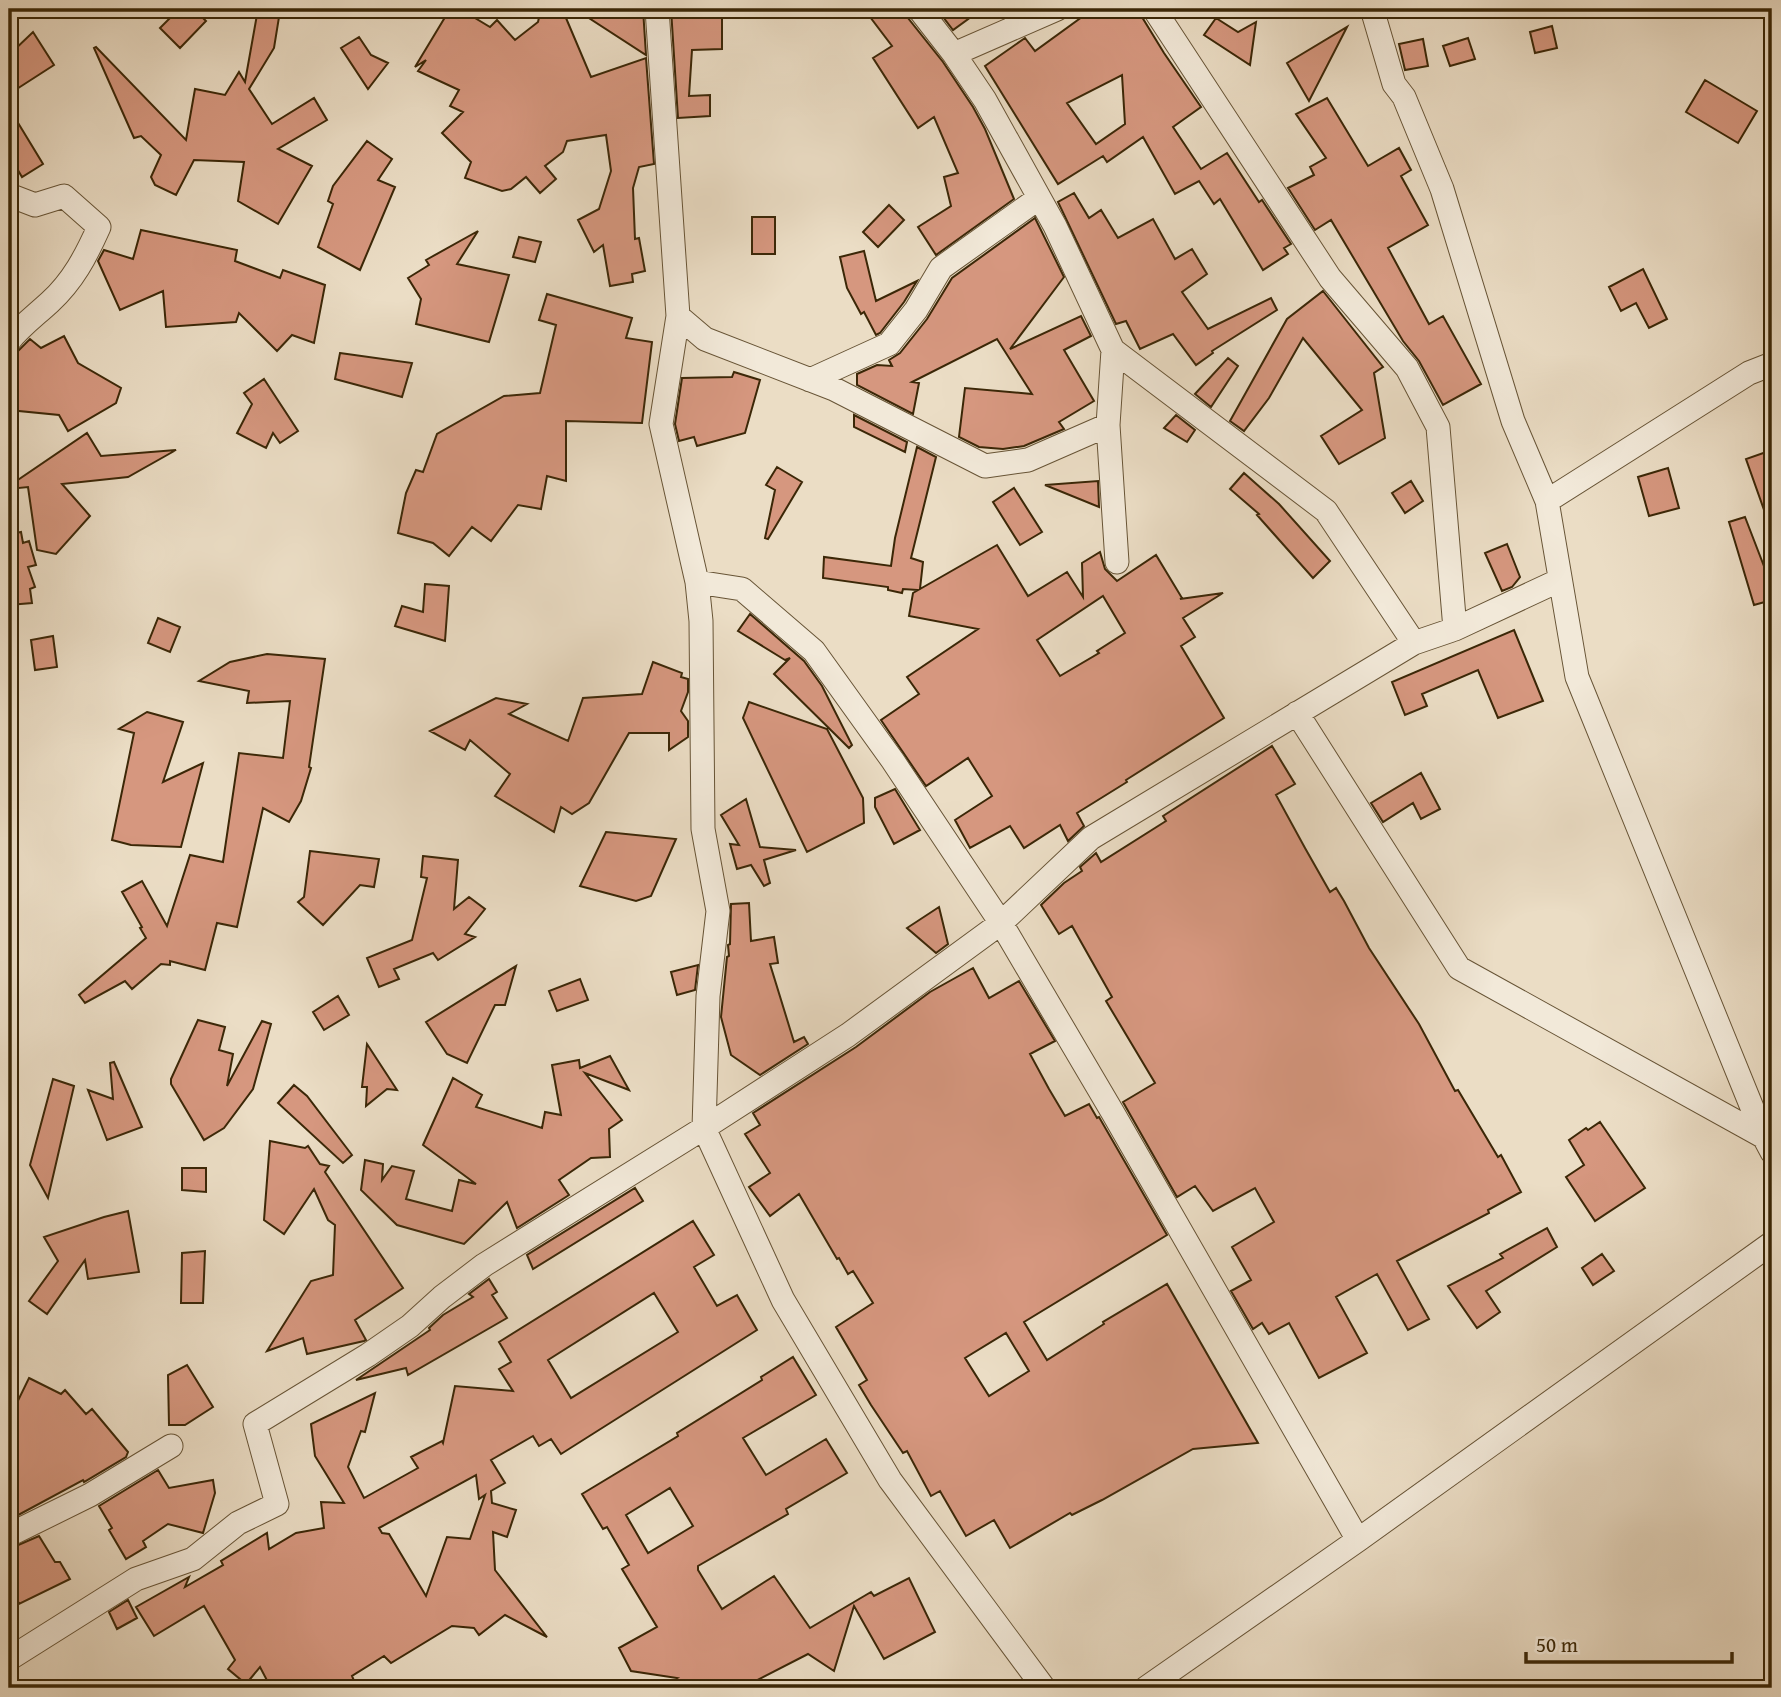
<svg xmlns="http://www.w3.org/2000/svg" width="1781" height="1697" font-family="'Gentium Book Plus',serif">
  <rect width="100%" height="100%" fill="#ebddc5"/>
  <filter id="stains"><feTurbulence type="fractalNoise" baseFrequency=".00286" numOctaves="4"/><feColorMatrix values="0 0 0 0 .2 0 0 0 0 .09 0 0 0 0 .02 0 0 0 .5 -.17"/></filter>
  <radialGradient id="worn" r=".72"><stop offset=".6" stop-color="#630" stop-opacity="0"/><stop offset="1" stop-color="#630" stop-opacity=".3"/></radialGradient>
  <path fill="#d6977f" stroke="#3b2707" stroke-width="2" fill-rule="evenodd" d="M 179,9 L 194,9 L 206,21 L 180,48 L 160,28 Z
    M 258,9 L 280,11 L 274,48 L 249,89 L 272,124 L 314,98 L 327,120 L 278,149 L 312,166 L 278,224 L 238,201 L 244,162 L 194,160 L 176,195 L 155,185 L 151,177 L 161,155 L 141,136 L 134,138 L 94,48 L 96,47 L 186,140 L 195,89 L 225,95 L 239,72 L 245,82 Z
    M 450,9 L 460,9 L 490,27 L 497,20 L 515,40 L 538,22 L 540,13 L 566,18 L 591,77 L 646,58 L 654,164 L 639,167 L 633,188 L 635,239 L 639,238 L 645,271 L 632,274 L 633,282 L 610,286 L 603,245 L 594,252 L 578,220 L 599,209 L 611,171 L 606,135 L 567,141 L 563,152 L 545,166 L 556,179 L 540,193 L 526,177 L 511,189 L 502,191 L 465,178 L 471,162 L 442,133 L 463,112 L 450,106 L 459,90 L 418,71 L 426,60 L 415,67 Z
    M 575,9 L 643,9 L 646,55 Z
    M 671,9 L 722,9 L 722,49 L 692,50 L 689,96 L 710,95 L 710,116 L 678,118 Z
    M 864,9 L 905,9 L 908,18 L 943,62 L 973,107 L 985,129 L 1014,199 L 936,255 L 918,227 L 951,206 L 944,177 L 958,173 L 934,117 L 918,128 L 873,58 L 892,46 Z
    M 937,9 L 982,9 L 953,30 Z
    M 1093,9 L 1140,9 L 1142,17 L 1164,53 L 1201,107 L 1173,127 L 1201,169 L 1227,153 L 1259,202 L 1262,200 L 1291,244 L 1284,248 L 1288,254 L 1263,270 L 1220,199 L 1214,204 L 1199,181 L 1175,194 L 1143,137 L 1107,162 L 1103,156 L 1058,184 L 985,66 L 1025,38 L 1035,51 ZM 1122,75 L 1125,124 L 1096,144 L 1067,103 Z
    M 1216,18 L 1238,32 L 1256,22 L 1250,65 L 1204,35 Z
    M 1552,26 L 1557,48 L 1535,53 L 1530,32 Z
    M 1347,27 L 1309,101 L 1287,63 Z
    M 33,32 L 54,65 L 9,94 L 9,55 Z
    M 359,37 L 371,55 L 388,63 L 368,89 L 341,48 Z
    M 1468,38 L 1475,59 L 1450,66 L 1443,46 Z
    M 1423,39 L 1428,66 L 1405,70 L 1399,44 Z
    M 1705,80 L 1757,111 L 1738,143 L 1686,112 Z
    M 1327,98 L 1368,166 L 1399,148 L 1411,170 L 1401,176 L 1428,225 L 1388,248 L 1429,324 L 1443,316 L 1481,384 L 1443,405 L 1419,361 L 1403,341 L 1331,220 L 1315,230 L 1288,188 L 1314,175 L 1310,167 L 1326,158 L 1296,114 Z
    M 9,108 L 43,164 L 22,177 L 9,155 Z
    M 367,141 L 392,159 L 378,180 L 395,187 L 360,270 L 318,247 L 333,204 L 328,201 L 333,186 Z
    M 1074,193 L 1089,218 L 1101,210 L 1118,238 L 1153,219 L 1175,259 L 1192,249 L 1207,274 L 1182,292 L 1208,329 L 1271,298 L 1277,310 L 1212,351 L 1213,353 L 1196,365 L 1173,334 L 1140,349 L 1126,321 L 1116,324 L 1058,202 Z
    M 889,205 L 904,220 L 878,247 L 863,232 Z
    M 752,217 L 775,217 L 775,254 L 752,254 Z
    M 1035,218 L 1064,277 L 1010,349 L 1081,316 L 1091,336 L 1064,350 L 1094,401 L 1059,422 L 1064,429 L 1024,446 L 1003,449 L 979,447 L 959,437 L 965,388 L 1032,394 L 997,339 L 912,382 L 919,383 L 913,414 L 857,385 L 857,374 L 877,365 L 892,366 L 889,360 L 900,353 L 927,319 L 952,278 Z
    M 141,230 L 237,250 L 235,261 L 280,278 L 283,270 L 325,285 L 314,343 L 292,335 L 277,351 L 239,313 L 236,322 L 166,327 L 163,291 L 120,310 L 98,261 L 104,250 L 133,259 Z
    M 478,231 L 457,264 L 509,275 L 489,342 L 416,324 L 421,299 L 408,278 L 429,265 L 426,260 Z
    M 519,237 L 541,242 L 535,262 L 513,257 Z
    M 864,251 L 876,301 L 917,281 L 904,302 L 880,333 L 876,335 L 864,312 L 861,314 L 847,288 L 840,257 Z
    M 1643,269 L 1667,319 L 1649,328 L 1636,303 L 1621,311 L 1609,287 Z
    M 1323,291 L 1383,367 L 1374,373 L 1385,438 L 1339,464 L 1321,436 L 1362,410 L 1303,338 L 1269,398 L 1244,431 L 1230,421 L 1287,319 Z
    M 547,294 L 632,318 L 626,338 L 652,342 L 642,423 L 566,421 L 566,481 L 547,476 L 541,509 L 518,505 L 491,541 L 472,527 L 449,556 L 433,543 L 398,533 L 406,493 L 416,470 L 423,472 L 437,434 L 504,396 L 540,393 L 556,325 L 539,320 Z
    M 64,336 L 78,363 L 121,388 L 116,403 L 68,431 L 59,415 L 9,410 L 9,360 L 30,339 L 41,348 Z
    M 340,353 L 412,363 L 402,397 L 335,379 Z
    M 1228,358 L 1238,366 L 1211,407 L 1195,394 Z
    M 734,372 L 760,380 L 745,433 L 697,446 L 694,437 L 679,441 L 675,424 L 682,378 L 732,377 Z
    M 264,379 L 298,431 L 280,443 L 273,433 L 266,448 L 237,433 L 252,404 L 244,393 Z
    M 854,415 L 907,442 L 905,452 L 854,427 Z
    M 1176,415 L 1195,430 L 1187,442 L 1164,428 Z
    M 87,433 L 101,456 L 176,450 L 128,477 L 62,484 L 90,516 L 56,554 L 37,550 L 28,487 L 9,489 L 9,486 Z
    M 917,447 L 936,457 L 911,558 L 923,562 L 920,589 L 997,545 L 1028,596 L 1067,572 L 1083,597 L 1082,563 L 1100,552 L 1105,569 L 1117,581 L 1156,555 L 1182,598 L 1180,599 L 1223,593 L 1183,618 L 1195,637 L 1181,646 L 1224,718 L 1126,780 L 1127,782 L 1077,813 L 1084,826 L 1068,841 L 1060,825 L 1024,848 L 1010,826 L 970,848 L 955,820 L 992,796 L 968,758 L 926,786 L 881,720 L 919,694 L 907,677 L 978,629 L 909,616 L 913,593 L 918,590 L 903,589 L 902,593 L 888,590 L 888,587 L 823,578 L 824,557 L 891,566 L 895,538 ZM 1103,596 L 1125,633 L 1097,651 L 1099,653 L 1060,676 L 1037,640 Z
    M 1772,450 L 1772,524 L 1769,524 L 1746,459 Z
    M 777,467 L 802,482 L 768,539 L 765,538 L 775,490 L 766,485 Z
    M 1668,468 L 1679,508 L 1649,516 L 1638,477 Z
    M 1244,473 L 1279,504 L 1330,561 L 1313,578 L 1257,515 L 1259,514 L 1230,489 Z
    M 1098,481 L 1099,507 L 1045,485 Z
    M 1411,481 L 1423,501 L 1405,513 L 1392,493 Z
    M 1014,488 L 1042,532 L 1020,545 L 993,502 Z
    M 1745,517 L 1772,587 L 1772,600 L 1754,605 L 1729,522 Z
    M 12,521 L 16,533 L 21,532 L 23,543 L 29,541 L 36,565 L 28,567 L 35,587 L 30,589 L 32,603 L 9,605 L 9,522 Z
    M 1507,544 L 1520,577 L 1512,587 L 1502,591 L 1485,553 Z
    M 425,584 L 449,586 L 445,641 L 395,626 L 402,606 L 423,612 Z
    M 750,614 L 804,661 L 822,686 L 852,745 L 849,748 L 774,674 L 790,658 L 785,660 L 738,631 Z
    M 158,618 L 180,627 L 170,652 L 148,643 Z
    M 1514,630 L 1543,701 L 1498,718 L 1478,670 L 1422,694 L 1427,706 L 1405,715 L 1392,682 Z
    M 53,636 L 57,667 L 35,670 L 31,640 Z
    M 267,654 L 325,659 L 309,767 L 311,768 L 301,801 L 289,822 L 263,808 L 237,927 L 217,923 L 205,970 L 170,961 L 170,965 L 161,964 L 132,989 L 125,981 L 85,1003 L 79,995 L 146,938 L 140,928 L 142,927 L 122,892 L 142,881 L 167,926 L 190,855 L 223,862 L 239,753 L 283,758 L 290,701 L 247,703 L 249,691 L 199,681 L 230,662 Z
    M 653,662 L 682,673 L 681,677 L 688,679 L 688,692 L 681,711 L 688,721 L 688,737 L 669,750 L 669,733 L 629,733 L 589,803 L 572,814 L 561,807 L 554,832 L 495,796 L 510,774 L 470,740 L 465,750 L 430,731 L 496,698 L 527,704 L 509,714 L 568,741 L 583,698 L 642,694 Z
    M 749,702 L 827,729 L 863,798 L 864,823 L 807,852 L 743,718 Z
    M 147,712 L 183,722 L 163,782 L 203,763 L 181,847 L 131,845 L 112,840 L 134,733 L 119,729 Z
    M 1272,746 L 1295,784 L 1276,795 L 1305,848 L 1330,892 L 1336,888 L 1344,901 L 1369,948 L 1419,1024 L 1455,1091 L 1458,1090 L 1498,1157 L 1501,1155 L 1521,1192 L 1488,1210 L 1489,1213 L 1397,1261 L 1429,1319 L 1408,1330 L 1377,1274 L 1336,1297 L 1367,1353 L 1319,1378 L 1289,1323 L 1269,1334 L 1262,1323 L 1253,1329 L 1231,1291 L 1251,1280 L 1232,1247 L 1274,1222 L 1255,1188 L 1213,1211 L 1195,1186 L 1177,1197 L 1123,1102 L 1155,1083 L 1106,1001 L 1112,997 L 1072,926 L 1059,934 L 1041,905 L 1064,883 L 1082,871 L 1080,867 L 1096,853 L 1101,862 L 1166,821 L 1163,816 Z
    M 1421,773 L 1440,809 L 1421,819 L 1413,803 L 1383,822 L 1371,803 Z
    M 895,789 L 920,830 L 894,844 L 875,807 L 875,798 Z
    M 746,799 L 760,847 L 796,850 L 764,860 L 770,883 L 764,886 L 751,865 L 737,869 L 730,844 L 739,845 L 721,815 Z
    M 606,832 L 676,839 L 651,896 L 636,901 L 580,886 Z
    M 310,851 L 379,859 L 374,887 L 360,885 L 323,925 L 298,902 L 304,897 Z
    M 423,856 L 458,860 L 454,909 L 469,897 L 485,909 L 465,934 L 475,937 L 438,960 L 433,953 L 394,969 L 399,979 L 379,987 L 367,958 L 412,940 L 427,878 L 421,877 Z
    M 749,903 L 751,941 L 774,937 L 778,963 L 770,964 L 794,1042 L 804,1037 L 808,1044 L 760,1075 L 731,1055 L 721,1017 L 727,957 L 729,956 L 728,945 L 730,944 L 731,904 Z
    M 939,907 L 948,944 L 936,953 L 907,928 Z
    M 698,965 L 695,990 L 677,995 L 671,972 Z
    M 516,966 L 505,1005 L 495,1005 L 467,1063 L 447,1054 L 426,1022 Z
    M 973,968 L 989,998 L 1019,981 L 1055,1041 L 1030,1054 L 1049,1089 L 1065,1116 L 1089,1104 L 1097,1118 L 1099,1117 L 1167,1235 L 1024,1322 L 1047,1360 L 1104,1324 L 1103,1322 L 1167,1284 L 1258,1443 L 1193,1449 L 1102,1500 L 1072,1515 L 1070,1513 L 1010,1548 L 994,1520 L 966,1536 L 940,1491 L 931,1496 L 907,1451 L 903,1453 L 871,1405 L 859,1385 L 867,1380 L 836,1327 L 873,1303 L 853,1271 L 848,1274 L 839,1258 L 837,1259 L 799,1194 L 770,1216 L 749,1187 L 770,1173 L 745,1134 L 760,1125 L 753,1113 L 856,1047 L 930,992 ZM 1006,1333 L 1029,1371 L 989,1396 L 965,1358 Z
    M 580,979 L 588,1000 L 557,1011 L 549,991 Z
    M 338,996 L 349,1015 L 324,1030 L 313,1012 Z
    M 198,1020 L 225,1027 L 219,1050 L 233,1054 L 227,1086 L 262,1021 L 271,1024 L 253,1089 L 224,1128 L 204,1140 L 171,1084 L 171,1079 Z
    M 367,1044 L 397,1090 L 387,1089 L 366,1106 L 367,1087 L 362,1087 Z
    M 610,1056 L 629,1090 L 585,1073 L 622,1120 L 609,1129 L 610,1157 L 591,1158 L 559,1180 L 569,1195 L 517,1228 L 507,1202 L 464,1244 L 397,1225 L 361,1190 L 365,1160 L 383,1164 L 382,1180 L 392,1166 L 414,1171 L 406,1199 L 452,1211 L 459,1180 L 476,1184 L 423,1145 L 453,1078 L 482,1095 L 476,1107 L 542,1128 L 545,1112 L 561,1115 L 552,1065 L 579,1060 L 580,1068 Z
    M 114,1062 L 142,1127 L 107,1140 L 88,1090 L 113,1099 L 110,1063 Z
    M 53,1079 L 74,1086 L 48,1198 L 30,1165 Z
    M 294,1085 L 307,1096 L 352,1155 L 343,1163 L 278,1103 Z
    M 1600,1122 L 1645,1188 L 1595,1221 L 1566,1177 L 1584,1165 L 1569,1140 L 1586,1128 L 1588,1130 Z
    M 270,1141 L 305,1148 L 308,1146 L 320,1164 L 329,1166 L 325,1172 L 403,1288 L 355,1320 L 366,1340 L 364,1341 L 307,1354 L 303,1338 L 267,1351 L 311,1281 L 333,1275 L 335,1225 L 328,1220 L 314,1189 L 284,1234 L 264,1220 Z
    M 182,1168 L 206,1168 L 206,1192 L 182,1190 Z
    M 635,1188 L 643,1201 L 533,1269 L 527,1255 Z
    M 128,1211 L 139,1272 L 88,1279 L 85,1260 L 47,1314 L 29,1301 L 58,1261 L 44,1237 L 104,1217 Z
    M 693,1221 L 714,1255 L 694,1267 L 717,1306 L 737,1295 L 757,1330 L 561,1454 L 551,1439 L 539,1446 L 533,1436 L 491,1460 L 505,1483 L 491,1491 L 492,1503 L 516,1510 L 507,1537 L 493,1532 L 495,1570 L 547,1637 L 505,1615 L 479,1635 L 474,1628 L 452,1626 L 391,1663 L 384,1656 L 352,1676 L 357,1688 L 319,1688 L 315,1682 L 302,1683 L 291,1688 L 271,1688 L 260,1667 L 246,1684 L 228,1669 L 235,1660 L 204,1606 L 154,1636 L 136,1607 L 189,1577 L 185,1587 L 223,1565 L 221,1561 L 267,1533 L 269,1549 L 296,1533 L 324,1528 L 321,1502 L 344,1503 L 315,1456 L 311,1424 L 375,1393 L 365,1432 L 361,1431 L 348,1467 L 364,1498 L 418,1468 L 411,1457 L 442,1441 L 443,1443 L 455,1386 L 513,1391 L 499,1369 L 511,1362 L 499,1342 ZM 654,1293 L 678,1332 L 571,1398 L 548,1360 ZM 476,1475 L 479,1499 L 485,1495 L 470,1539 L 447,1537 L 426,1596 L 389,1534 L 382,1533 L 379,1528 Z
    M 1547,1228 L 1557,1247 L 1486,1291 L 1500,1312 L 1477,1328 L 1448,1286 L 1503,1258 L 1500,1254 Z
    M 205,1251 L 203,1303 L 181,1303 L 182,1253 Z
    M 1602,1254 L 1614,1271 L 1593,1285 L 1582,1268 Z
    M 489,1279 L 497,1292 L 492,1295 L 507,1318 L 408,1375 L 406,1368 L 356,1380 L 430,1330 L 429,1328 L 443,1315 L 473,1297 L 469,1294 Z
    M 793,1357 L 816,1395 L 743,1438 L 766,1475 L 826,1439 L 847,1473 L 786,1509 L 788,1514 L 698,1566 L 698,1570 L 722,1609 L 774,1576 L 810,1628 L 871,1592 L 874,1596 L 909,1578 L 935,1632 L 884,1659 L 854,1606 L 834,1671 L 808,1654 L 742,1688 L 658,1688 L 677,1678 L 631,1671 L 619,1648 L 657,1627 L 622,1569 L 629,1565 L 607,1527 L 603,1529 L 582,1494 L 678,1436 L 677,1433 L 762,1380 L 761,1377 ZM 670,1488 L 693,1526 L 648,1553 L 626,1515 Z
    M 187,1365 L 213,1407 L 185,1425 L 169,1425 L 168,1375 Z
    M 29,1378 L 61,1394 L 65,1390 L 86,1414 L 92,1409 L 128,1452 L 126,1457 L 84,1482 L 83,1480 L 9,1520 L 9,1419 Z
    M 158,1470 L 169,1488 L 213,1480 L 215,1493 L 203,1533 L 168,1524 L 143,1541 L 146,1547 L 126,1559 L 109,1530 L 112,1528 L 99,1506 Z
    M 39,1536 L 55,1562 L 60,1562 L 70,1579 L 19,1604 L 9,1580 L 9,1549 Z
    M 128,1600 L 137,1618 L 117,1629 L 109,1612 Z"/>
  <g fill="none" stroke-linecap="round" stroke-linejoin="round">
    <g stroke="#675436" stroke-width="25">
      <path id="minor" d="M 657,9 L 678,316 L 661,424 L 697,582 L 701,621 L 703,829 L 718,911 L 708,996 L 704,1128 L 783,1300 L 890,1480 L 1044,1688
        M 919,9 L 954,54 L 985,100 L 1055,226 L 1113,350 L 1326,511 L 1414,643
        M 1154,9 L 1330,278 L 1407,368 L 1438,427 L 1455,629
        M 1372,9 L 1394,84 L 1404,97 L 1442,189 L 1513,421 L 1547,501 L 1577,677 L 1764,1137 L 1772,1152
        M 954,54 L 1057,9
        M 9,195 L 35,205 L 64,196 L 99,227 C 86,256 73,281 50,302 C 36,315 21,326 9,341
        M 678,316 L 705,339 L 834,389 L 985,466 L 1028,460 L 1108,425
        M 1113,350 L 1108,425 L 1117,562
        M 810,380 L 889,344 L 916,310 L 941,268 L 1039,198
        M 1547,501 L 1749,373 L 1772,364
        M 697,582 L 742,589 L 814,651 L 893,761 L 1001,923 L 1113,1113 L 1358,1540
        M 1297,713 L 1459,968 L 1764,1137
        M 9,1535 L 90,1495 L 171,1446
        M 9,1659 L 136,1579 L 193,1559 L 238,1523 L 277,1504 L 255,1424 L 368,1355 L 410,1326 L 442,1297 L 484,1265 L 704,1128 L 848,1035 L 1001,923 L 1091,838 L 1414,643 L 1455,629 L 1560,580
        M 1146,1688 L 1358,1540 L 1772,1243"/>
    </g>
    <use href="#minor" stroke="#f2e9d9" stroke-width="23"/>
  </g>
  <rect width="1781" height="1697" fill="none" stroke="#ebddc5" stroke-width="35"/>
  <rect x="10" y="10" width="1760" height="1676" fill="none" stroke="#3b2707" stroke-width="3.5"/>
  <rect x="18" y="18" width="1746" height="1662" fill="none" stroke="#3b2707" stroke-width="2"/>
  <path d="M1526 1652v10h206v-10" fill="none" stroke="#3b2707" stroke-width="3.5"/>
  <text x="1536" y="1652" font-size="21" fill="#3b2707" stroke="#f2e9d9" stroke-width="5" paint-order="stroke">50 m</text>
  <rect width="100%" height="100%" filter="url(#stains)"/>
  <rect width="100%" height="100%" fill="url(#worn)"/>
</svg>
